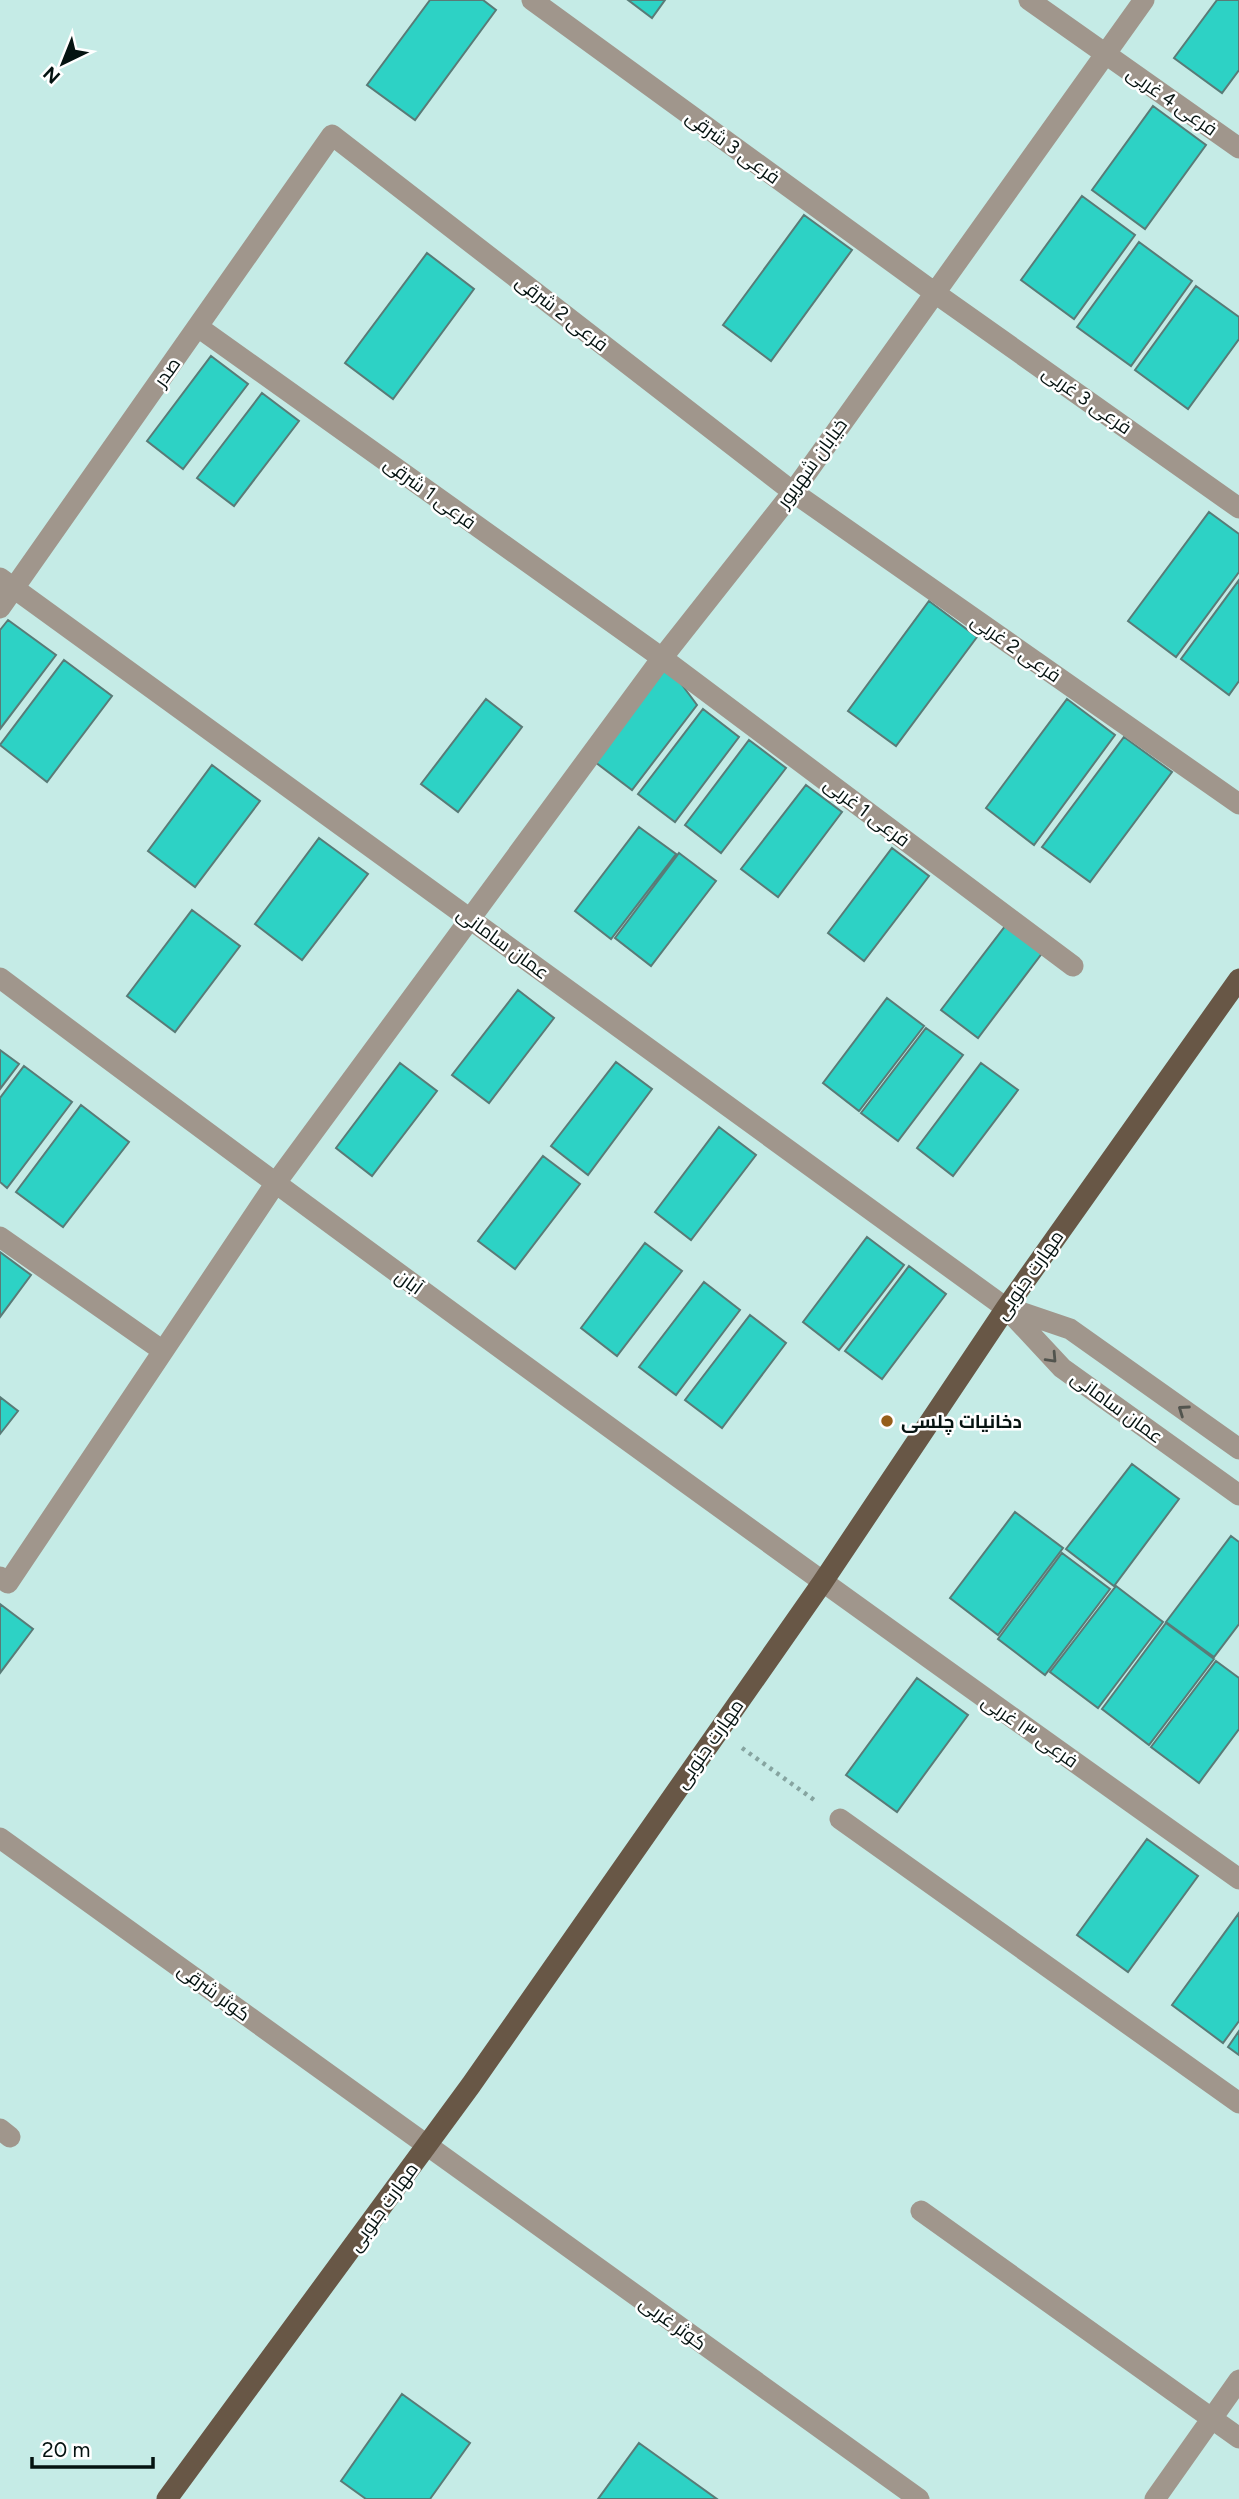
<svg xmlns="http://www.w3.org/2000/svg" width="1239" height="2499" font-family="Figtree,Cairo,sans-serif">
  <rect width="100%" height="100%" fill="#c5ebe6"/>
  <path fill="#2dd2c5" stroke="#597b77" stroke-width="2" d="M 430,0 L 483,0 L 496,10 L 415,120 L 367,85 Z
    M 628,0 L 665,0 L 652,18 Z
    M 1217,0 L 1239,0 L 1239,70 L 1222,93 L 1174,58 Z
    M 1153,106 L 1206,145 L 1145,229 L 1092,190 Z
    M 1082,196 L 1135,235 L 1074,319 L 1021,280 Z
    M 804,215 L 852,250 L 771,361 L 723,325 Z
    M 1139,242 L 1192,281 L 1131,366 L 1077,327 Z
    M 427,253 L 474,289 L 393,399 L 345,363 Z
    M 1196,286 L 1239,317 L 1239,339 L 1188,409 L 1135,370 Z
    M 211,356 L 248,384 L 183,469 L 147,441 Z
    M 262,393 L 299,421 L 234,506 L 197,478 Z
    M 1209,512 L 1239,534 L 1239,572 L 1176,657 L 1128,621 Z
    M 1239,580 L 1239,681 L 1229,695 L 1181,659 Z
    M 929,601 L 977,637 L 896,746 L 848,711 Z
    M 8,620 L 56,655 L 0,729 L 0,630 Z
    M 662,658 L 697,705 L 632,790 L 595,762 Z
    M 64,660 L 112,696 L 47,782 L 0,745 Z
    M 486,699 L 522,727 L 458,812 L 421,784 Z
    M 1067,699 L 1115,735 L 1034,845 L 986,808 Z
    M 703,709 L 739,737 L 675,822 L 638,794 Z
    M 1124,737 L 1172,772 L 1090,882 L 1042,847 Z
    M 749,740 L 786,768 L 721,853 L 685,825 Z
    M 212,765 L 260,801 L 195,887 L 148,851 Z
    M 806,785 L 842,812 L 778,897 L 741,869 Z
    M 639,827 L 676,854 L 611,939 L 575,911 Z
    M 319,838 L 368,874 L 302,960 L 255,924 Z
    M 892,848 L 929,876 L 864,961 L 828,933 Z
    M 679,853 L 716,881 L 651,966 L 615,938 Z
    M 192,910 L 240,946 L 175,1032 L 127,996 Z
    M 1006,925 L 1043,952 L 978,1038 L 941,1010 Z
    M 518,990 L 554,1018 L 489,1103 L 452,1075 Z
    M 887,998 L 924,1026 L 859,1111 L 823,1083 Z
    M 926,1028 L 963,1055 L 898,1141 L 861,1113 Z
    M 0,1050 L 19,1064 L 0,1089 Z
    M 616,1062 L 652,1089 L 588,1175 L 551,1146 Z
    M 400,1063 L 437,1091 L 372,1176 L 336,1148 Z
    M 981,1063 L 1018,1090 L 953,1176 L 917,1148 Z
    M 24,1066 L 72,1102 L 7,1188 L 0,1182 L 0,1098 Z
    M 81,1105 L 129,1142 L 63,1227 L 16,1192 Z
    M 719,1127 L 756,1155 L 691,1240 L 655,1212 Z
    M 543,1156 L 580,1184 L 515,1269 L 478,1241 Z
    M 867,1237 L 904,1265 L 839,1350 L 803,1322 Z
    M 645,1243 L 682,1271 L 617,1356 L 581,1328 Z
    M 0,1252 L 31,1275 L 0,1317 Z
    M 909,1266 L 946,1294 L 882,1379 L 845,1351 Z
    M 704,1282 L 740,1310 L 676,1395 L 639,1367 Z
    M 750,1315 L 786,1343 L 722,1428 L 685,1400 Z
    M 0,1397 L 18,1411 L 0,1434 Z
    M 1132,1464 L 1179,1499 L 1114,1586 L 1066,1549 Z
    M 1015,1512 L 1063,1548 L 998,1635 L 950,1598 Z
    M 1231,1536 L 1239,1542 L 1239,1624 L 1214,1657 L 1166,1622 Z
    M 1062,1553 L 1110,1589 L 1045,1675 L 998,1639 Z
    M 1116,1586 L 1163,1622 L 1098,1708 L 1050,1672 Z
    M 0,1604 L 33,1629 L 0,1673 Z
    M 1166,1623 L 1214,1659 L 1149,1745 L 1102,1709 Z
    M 1216,1661 L 1239,1678 L 1239,1729 L 1199,1783 L 1151,1747 Z
    M 917,1678 L 968,1715 L 897,1812 L 846,1775 Z
    M 1147,1839 L 1198,1876 L 1128,1972 L 1077,1935 Z
    M 1239,1913 L 1239,2021 L 1223,2043 L 1172,2005 Z
    M 1239,2031 L 1239,2055 L 1228,2047 Z
    M 402,2394 L 470,2443 L 430,2499 L 366,2499 L 341,2481 Z
    M 639,2443 L 717,2499 L 598,2499 Z"/>
  <g fill="none" stroke-linecap="round" stroke-linejoin="round">
    <path stroke="#86a4a0" stroke-width="4.5" stroke-dasharray="3.5 5" stroke-linecap="butt" d="M 742,1748 L 817,1802"/>
    <path stroke="#a0968c" stroke-width="21" d="M 532,0 L 935,293 L 1239,508
      M 1029,0 L 1239,148
      M 198,327 L 662,658 L 1073,966
      M 0,578 L 1006,1308 L 1062,1368 L 1239,1495
      M 0,608 L 332,135 L 793,492 L 1239,804
      M 0,978 C 408,1284 822,1583 1239,1879
      M 0,1237 L 163,1351
      M 1008,1308 L 1070,1329 L 1239,1449
      M 0,1577 L 8,1583 L 275,1184 L 662,658 L 793,492 L 1144,0
      M 840,1819 L 1239,2103
      M 0,1838 L 919,2499
      M 0,2129 L 10,2137
      M 921,2211 L 1239,2438
      M 1155,2499 L 1239,2380"/>
    <path stroke="#685746" stroke-width="21" d="M 167,2499 L 471,2085 L 822,1583 L 1006,1308 L 1239,979"/>
  </g>
  <defs><path id="oneway-chevron" d="M-2-3.5L2.5 0L-2 3.5" fill="none" stroke-width="1.6" stroke-linecap="round" stroke-linejoin="round" transform="scale(1.75)"/></defs>
  <g stroke="#52544e">
    <use href="#oneway-chevron" transform="translate(1052 1358) rotate(47)"/>
    <use href="#oneway-chevron" transform="translate(1183 1410) rotate(-145)"/>
  </g>
  <circle fill="#965e1a" stroke="#fff" stroke-width="2.5" cx="887" cy="1421" r="7"/>
  <g text-anchor="middle" dominant-baseline="central" stroke-width="5" stroke-linejoin="round" paint-order="stroke">
    <g font-size="19" fill="#051311" stroke="#fff">
      <text transform="translate(1172 101) rotate(35)">فرعی 4 غربی</text>
      <text transform="translate(733 147) rotate(36)">فرعی 3 شرقی</text>
      <text transform="translate(562 313) rotate(38)">فرعی 2 شرقی</text>
      <text transform="translate(167 372) rotate(-55)">صدر</text>
      <text transform="translate(1087 400) rotate(35)">فرعی 3 غربی</text>
      <text transform="translate(812 463) rotate(-54)">خیابان شهریور</text>
      <text transform="translate(430 493) rotate(36)">فرعی 1 شرقی</text>
      <text transform="translate(1016 648) rotate(35)">فرعی 2 غربی</text>
      <text transform="translate(867 812) rotate(37)">فرعی 1 غربی</text>
      <text transform="translate(503 943) rotate(36)">عمان سامانی</text>
      <text transform="translate(1029 1275) rotate(-55)">مهارت جنوبی</text>
      <text transform="translate(409 1282) rotate(36)">آبان</text>
      <text transform="translate(1117 1407) rotate(36)">عمان سامانی</text>
      <text transform="translate(1030 1731) rotate(35)">فرعی ۱۳ غربی</text>
      <text transform="translate(709 1744) rotate(-55)">مهارت جنوبی</text>
      <text transform="translate(214 1992) rotate(36)">کوثر شرقی</text>
      <text transform="translate(383 2207) rotate(-54)">مهارت جنوبی</text>
      <text transform="translate(673 2323) rotate(36)">کوثر غربی</text>
    </g>
    <g font-size="19" font-weight="bold" fill="#051311" stroke="#fff" text-anchor="start">
      <text x="901" y="1421">دخانیات چلسی</text>
    </g>
  </g>
  <g transform="translate(63 63) rotate(223)" stroke="#ffffff" stroke-width="5" paint-order="stroke">
  <path d="M0-5L12 26L0 18L-12 26Z" fill="#051311"/>
  <text y="-10" font-size="19" font-weight="bold" text-anchor="middle" fill="#051311">N</text>
  </g>
  <path d="M32 2457v10h121v-10" fill="none" stroke="#051311" stroke-width="3.5"/>
  <text x="42" y="2457" font-size="21" fill="#051311" stroke="#ffffff" stroke-width="5" paint-order="stroke">20 m</text>
</svg>
